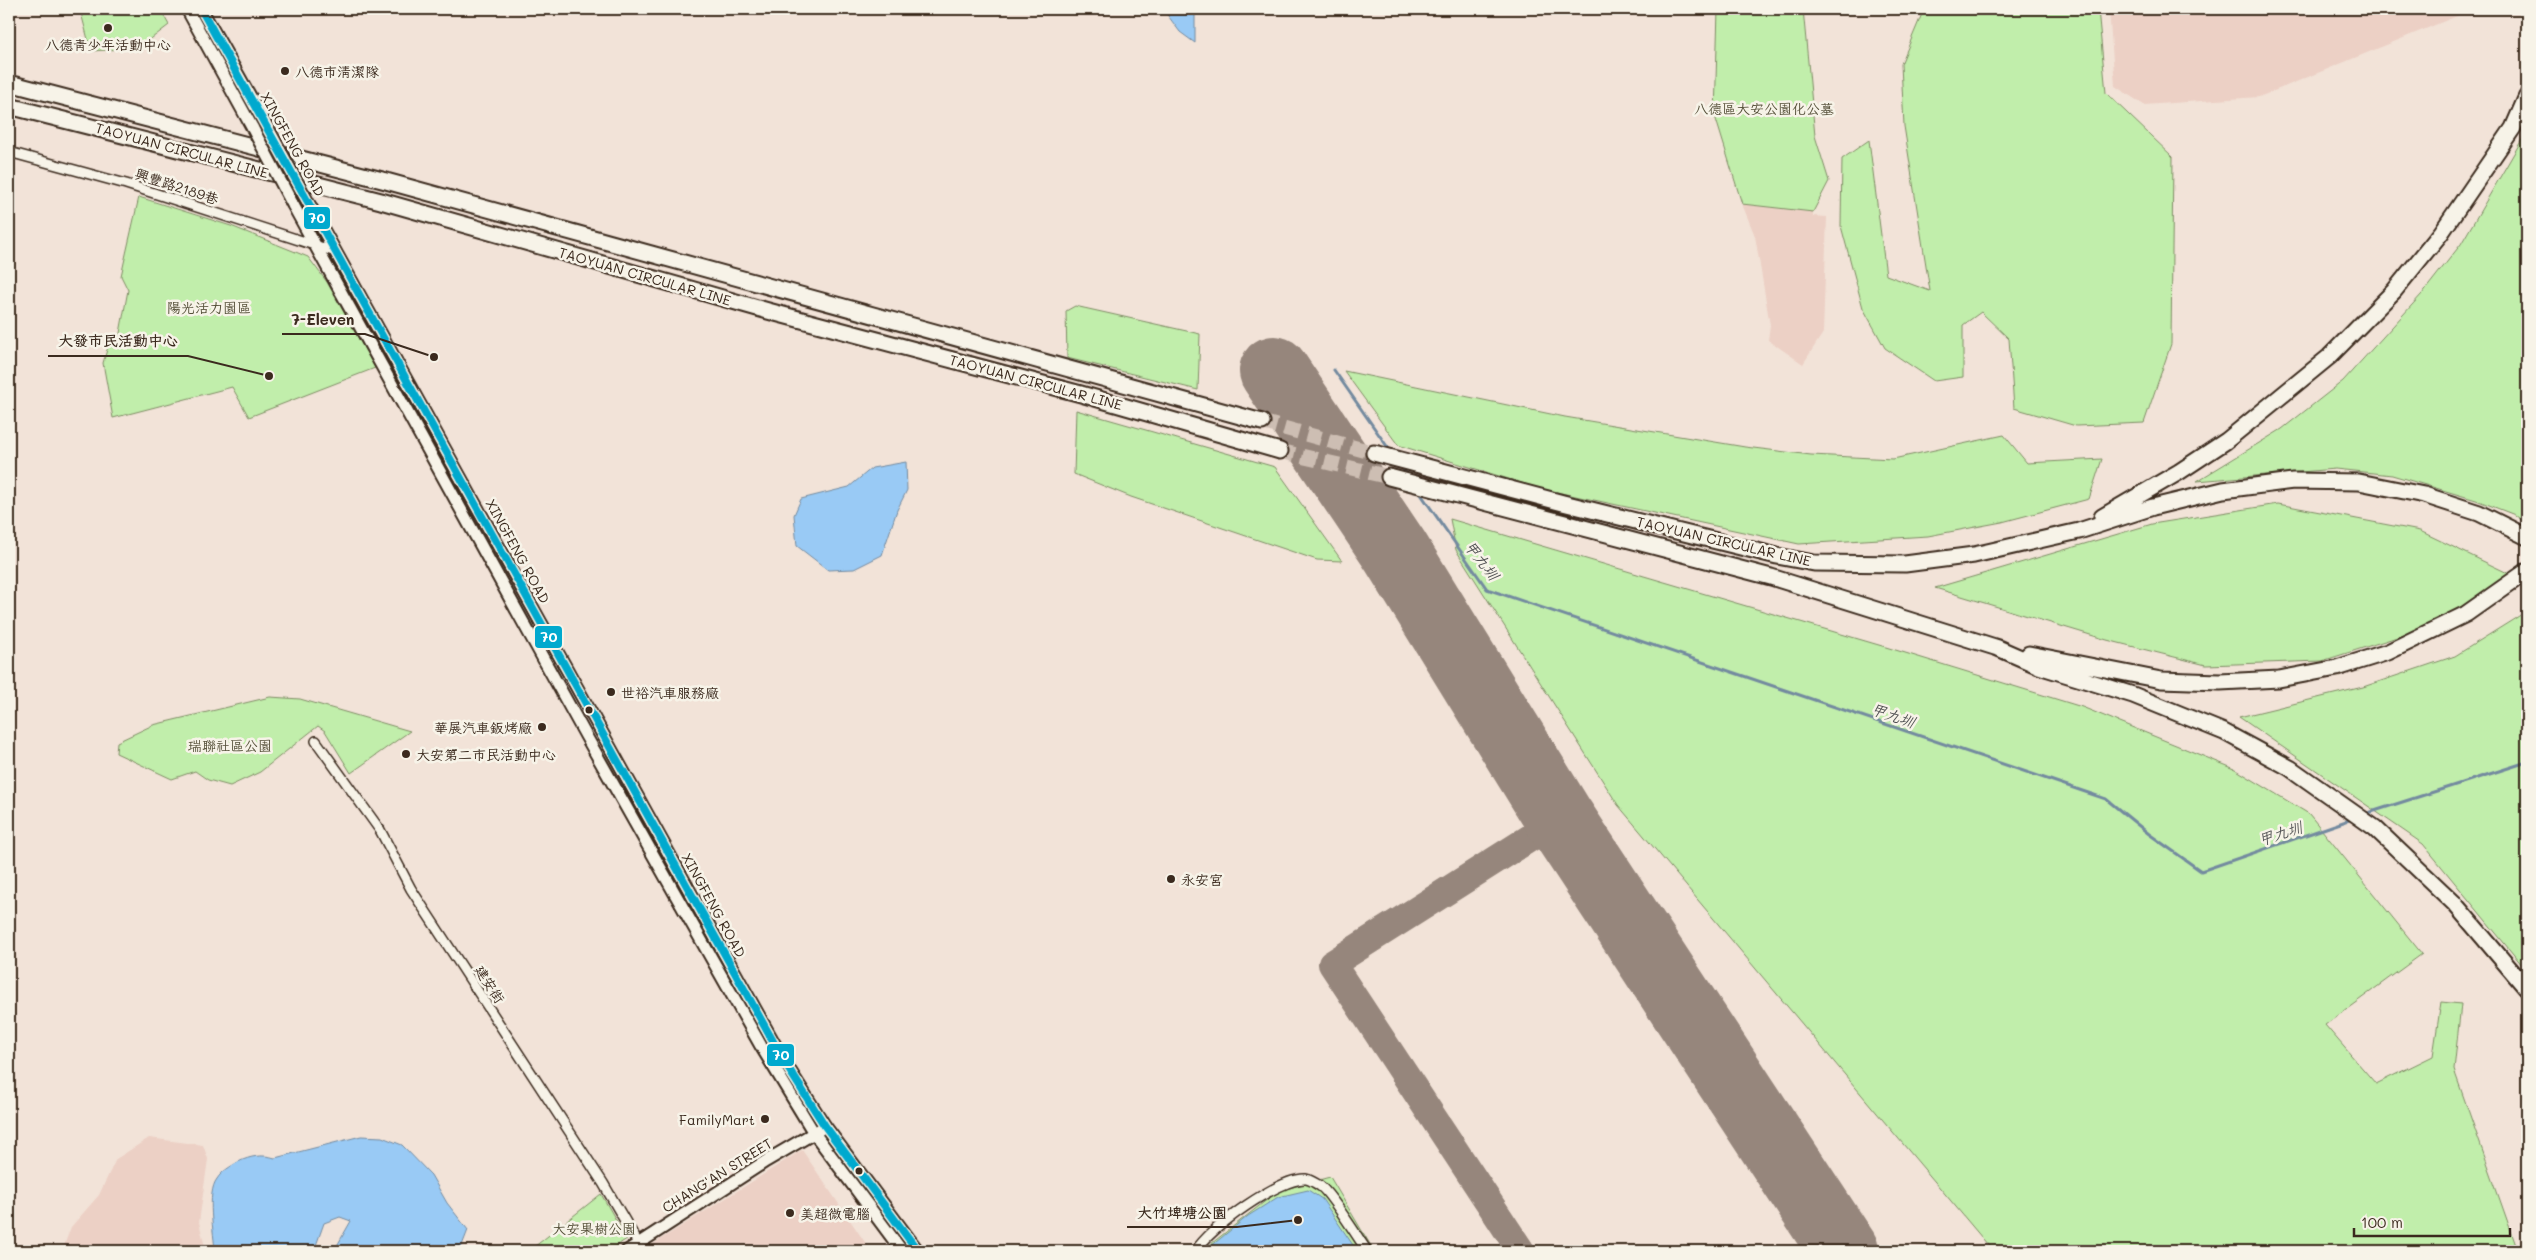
<svg xmlns="http://www.w3.org/2000/svg" width="2536" height="1260" font-family="Mali,'LXGW WenKai TC',sans-serif">
  <rect width="100%" height="100%" fill="#f2e3d8"/>
  <filter id="ink" filterUnits="userSpaceOnUse"><feTurbulence type="fractalNoise" baseFrequency=".02" numOctaves="2"/><feDisplacementMap in="SourceGraphic" scale="10" xChannelSelector="R" yChannelSelector="G"/><feConvolveMatrix kernelMatrix="1 2 1 2 8 2 1 2 1" color-interpolation-filters="sRGB"/></filter>
  <g filter="url(#ink)">
    <path fill="#ecd0c5" d="M 2109,9 L 2474,9 L 2259,97 L 2144,105 L 2115,86 Z
      M 1742,204 L 1813,212 L 1813,216 L 1827,217 L 1823,333 L 1803,364 L 1768,340 L 1770,325 L 1755,236 Z
      M 149,1138 L 203,1145 L 208,1159 L 199,1222 L 206,1251 L 62,1251 L 71,1227 L 99,1195 L 116,1159 Z
      M 802,1150 L 871,1251 L 642,1251 Z"/>
    <path fill="#c1eeab" stroke="#7e8c64" d="M 80,9 L 160,9 L 169,25 L 139,48 L 91,51 Z
      M 1718,9 L 1803,9 L 1815,136 L 1829,181 L 1813,212 L 1742,204 L 1715,116 Z
      M 1924,9 L 2098,9 L 2106,93 L 2173,157 L 2171,344 L 2144,423 L 2076,426 L 2014,408 L 2009,339 L 1981,312 L 1963,325 L 1963,377 L 1934,381 L 1885,348 L 1863,308 L 1841,226 L 1842,159 L 1869,140 L 1886,275 L 1930,291 L 1904,126 L 1901,64 Z
      M 2527,131 L 2527,524 L 2515,515 L 2476,500 L 2392,475 L 2335,469 L 2197,481 L 2282,429 L 2343,381 L 2422,294 L 2461,244 Z
      M 139,197 L 231,226 L 308,257 L 327,282 L 375,368 L 249,417 L 232,387 L 113,418 L 103,363 L 109,343 L 118,344 L 128,290 L 121,276 Z
      M 1075,306 L 1200,334 L 1198,390 L 1067,358 L 1066,311 Z
      M 1344,371 L 1565,417 L 1745,447 L 1811,455 L 1893,459 L 2004,435 L 2027,463 L 2102,459 L 2089,499 L 2002,522 L 1928,536 L 1799,544 L 1538,488 L 1398,445 Z
      M 1076,410 L 1275,467 L 1342,561 L 1317,560 L 1131,497 L 1074,474 Z
      M 2278,504 L 2420,531 L 2516,577 L 2460,617 L 2322,661 L 2206,665 L 2107,640 L 1935,588 L 2152,524 Z
      M 1450,519 L 1889,648 L 2082,707 L 2235,769 L 2309,814 L 2422,954 L 2325,1025 L 2376,1084 L 2433,1056 L 2441,1002 L 2461,1004 L 2454,1070 L 2518,1251 L 1993,1251 L 1618,805 L 1456,550 Z
      M 2527,611 L 2527,971 L 2423,844 L 2239,717 L 2363,687 L 2455,656 Z
      M 270,697 L 300,699 L 410,731 L 351,773 L 325,731 L 318,726 L 260,772 L 230,786 L 208,780 L 195,771 L 172,779 L 116,753 L 117,742 L 153,725 Z
      M 1330,1177 L 1374,1251 L 1202,1251 L 1278,1191 Z
      M 601,1194 L 627,1239 L 608,1251 L 529,1251 Z"/>
    <path fill="#99caf5" stroke="#738a9f" d="M 1163,9 L 1200,9 L 1195,15 L 1195,43 L 1180,32 Z
      M 906,462 L 907,490 L 897,510 L 882,555 L 854,569 L 828,570 L 797,546 L 794,515 L 801,499 L 849,487 L 872,468 Z
      M 361,1136 L 382,1137 L 402,1145 L 431,1175 L 447,1203 L 468,1230 L 461,1248 L 452,1251 L 334,1251 L 351,1221 L 340,1217 L 324,1223 L 314,1251 L 215,1251 C 214,1234 206,1193 217,1179 C 222,1171 230,1167 238,1162 C 251,1156 262,1154 275,1158 Z
      M 1308,1190 L 1322,1199 L 1357,1251 L 1205,1251 L 1248,1216 L 1278,1197 Z"/>
    <g fill="none" stroke-linecap="round" stroke-linejoin="round">
      <path stroke="#738a9f" stroke-width="3" d="M 1334,370 L 1391,452
        M 1400,465 L 1408,476
        M 1418,490 L 1487,589 L 2106,799 L 2149,834 L 2201,871 L 2352,819
        M 2365,814 L 2527,762"/>
      <path stroke="#96867b" stroke-width="28" d="M 1521,1251 L 1332,964 L 1560,819"/>
      <path stroke="#96867b" stroke-width="70" d="M 1274,371 L 1395,551 L 1560,819 L 1844,1251"/>
      <path stroke="#cdbeb3" stroke-width="15" stroke-dasharray="15 8" stroke-linecap="butt" d="M 1262,422 L 1374,453
        M 1280,451 L 1389,477"/>
      <g stroke="#3b2a1e" stroke-width="12">
        <path id="street" d="M 9,152 L 126,184 L 336,252
          M 316,741 L 380,830 L 411,889 L 603,1183 L 638,1243
          M 1196,1251 C 1208,1229 1280,1177 1306,1179 C 1310,1180 1317,1184 1320,1186 C 1329,1191 1359,1239 1367,1251"/>
      </g>
      <g stroke="#3b2a1e" stroke-width="15">
        <path id="secondary" d="M 187,9 L 253,129
          M 201,9 L 269,130
          M 293,205 L 586,736 L 761,1046 L 814,1133 L 902,1251
          M 310,206 L 785,1063 L 825,1126 L 918,1251
          M 627,1251 L 766,1161 L 819,1130"/>
      </g>
      <g stroke="#3b2a1e" stroke-width="19">
        <path id="highway" d="M 9,83 L 386,181 L 1262,422
          M 9,106 L 381,201 L 768,311 L 1081,394 L 1280,451
          M 1374,453 L 1563,503 L 1777,556 L 1814,563 L 1905,564 L 1974,555 L 2079,531 L 2153,507 L 2223,490 L 2293,481 L 2359,482 L 2424,495 L 2479,513 L 2527,537
          M 1389,477 L 1771,577 L 1998,648 L 2039,666 L 2133,695 L 2224,732 L 2290,768 L 2375,828 L 2454,903 L 2527,989
          M 2102,517 L 2179,472 L 2226,441 L 2329,357 L 2394,291 L 2441,233 L 2513,128 L 2527,96
          M 2029,654 L 2161,680 L 2220,682 L 2279,679 L 2337,668 L 2388,652 L 2466,614 L 2527,571"/>
      </g>
      <use href="#street" stroke="#f7f3e8" stroke-width="9"/>
      <use href="#secondary" stroke="#f7f3e8" stroke-width="11"/>
      <use href="#highway" stroke="#f7f3e8" stroke-width="15"/>
      <g stroke="#3b2a1e" stroke-width="15" stroke-linecap="butt">
        <path id="secondary-bridge" d="M 253,129 L 293,205
          M 269,130 L 310,206"/>
      </g>
      <use href="#secondary-bridge" stroke="#f7f3e8" stroke-width="11"/>
      <g stroke="#f7f3e8" stroke-width="11">
        <path id="bus-1" d="M 201,9 L 785,1063 L 825,1126 L 918,1251"/>
      </g>
      <use href="#bus-1" stroke="#00a9ce" stroke-width="8"/>
    </g>
  </g>
  <g fill="#3b2a1e" stroke="#f7f3e8" stroke-width="2">
    <circle cx="108" cy="28" r="5"/>
    <circle cx="285" cy="71" r="5"/>
    <circle cx="611" cy="692" r="5"/>
    <circle cx="589" cy="710" r="4.5"/>
    <circle cx="542" cy="727" r="5"/>
    <circle cx="406" cy="754" r="5"/>
    <circle cx="1171" cy="879" r="5"/>
    <circle cx="765" cy="1119" r="5"/>
    <circle cx="859" cy="1171" r="4.5"/>
    <circle cx="790" cy="1213" r="5"/>
  </g>
  <g text-anchor="middle" dominant-baseline="central" stroke-width="5" stroke-linejoin="round" paint-order="stroke">
    <g font-size="14" fill="#3b2a1e" stroke="#f7f3e8" text-anchor="start">
      <text x="108" y="44" text-anchor="middle">八德青少年活動中心</text>
      <text x="295" y="71">八德市清潔隊</text>
      <text x="621" y="692">世裕汽車服務廠</text>
      <text x="532" y="727" text-anchor="end">華展汽車鈑烤廠</text>
      <text x="416" y="754">大安第二市民活動中心</text>
      <text x="1181" y="879">永安宮</text>
      <text x="755" y="1119" text-anchor="end">FamilyMart</text>
      <text x="800" y="1213">美超微電腦</text>
    </g>
    <g font-size="14" fill="#56513a" stroke="#f7f3e8">
      <text x="1764" y="108">八德區大安公園化公墓</text>
      <text x="209" y="307">陽光活力園區</text>
      <text x="230" y="745">瑞聯社區公園</text>
      <text x="594" y="1228">大安果樹公園</text>
    </g>
    <g font-size="14" fill="#3b2a1e" stroke="#f7f3e8">
      <text transform="translate(293 144) rotate(61)">XINGFENG ROAD</text>
      <text transform="translate(182 150) rotate(15)">TAOYUAN CIRCULAR LINE</text>
      <text transform="translate(177 186) rotate(18)">興豐路2189巷</text>
      <text transform="translate(645 276) rotate(16)">TAOYUAN CIRCULAR LINE</text>
      <text transform="translate(1036 382) rotate(15)">TAOYUAN CIRCULAR LINE</text>
      <text transform="translate(1724 541) rotate(13)">TAOYUAN CIRCULAR LINE</text>
      <text transform="translate(518 551) rotate(61)">XINGFENG ROAD</text>
      <text transform="translate(714 905) rotate(61)">XINGFENG ROAD</text>
      <text transform="translate(490 984) rotate(57)">建安街</text>
      <text transform="translate(717 1175) rotate(-32)">CHANG'AN STREET</text>
    </g>
    <g font-size="15" font-style="italic" fill="#525254" stroke="#f7f3e8">
      <text transform="translate(1482 560) rotate(52)">甲九圳</text>
      <text transform="translate(1893 715) rotate(19)">甲九圳</text>
      <text transform="translate(2280 833) rotate(-18)">甲九圳</text>
    </g>
  </g>
  <path fill="none" stroke="#3b2a1e" stroke-width="2" d="M434 357L365 334H282M269 376L188 356H48M1298 1220L1237 1227H1127"/>
  <g fill="#3b2a1e" stroke="#f7f3e8" stroke-width="2">
    <circle cx="434" cy="357" r="5"/>
    <circle cx="269" cy="376" r="5"/>
    <circle cx="1298" cy="1220" r="5"/>
  </g>
  <g font-size="15" text-anchor="middle" font-weight="bold" fill="#3b2a1e" stroke="#f7f3e8" stroke-width="5" stroke-linejoin="round" paint-order="stroke">
    <text x="323" y="325">7-Eleven</text>
    <text x="118" y="346">大發市民活動中心</text>
    <text x="1182" y="1218">大竹埤塘公園</text>
  </g>
  <g stroke="#f7f3e8" stroke-width="2">
    <rect x="303" y="206" width="28" height="24" rx="5" fill="#00a9ce"/>
    <rect x="534" y="625" width="29" height="24" rx="5" fill="#00a9ce"/>
    <rect x="766" y="1043" width="29" height="24" rx="5" fill="#00a9ce"/>
  </g>
  <g font-size="14" text-anchor="middle" font-weight="bold" fill="#fff">
    <text x="317" y="223">70</text>
    <text x="549" y="642">70</text>
    <text x="781" y="1060">70</text>
  </g>
  <rect width="2536" height="1260" fill="none" stroke="#f7f3e8" stroke-width="30"/>
  <rect x="15" y="15" width="2506" height="1230" fill="none" stroke="#3b2a1e" stroke-width="2" filter="url(#ink)"/>
  <path d="M2354 1228v8h156v-8" fill="none" stroke="#3b2a1e" stroke-width="2.5"/>
  <text x="2361" y="1228" font-size="15" fill="#3b2a1e" stroke="#f7f3e8" stroke-width="4" paint-order="stroke">100 m</text>
</svg>
